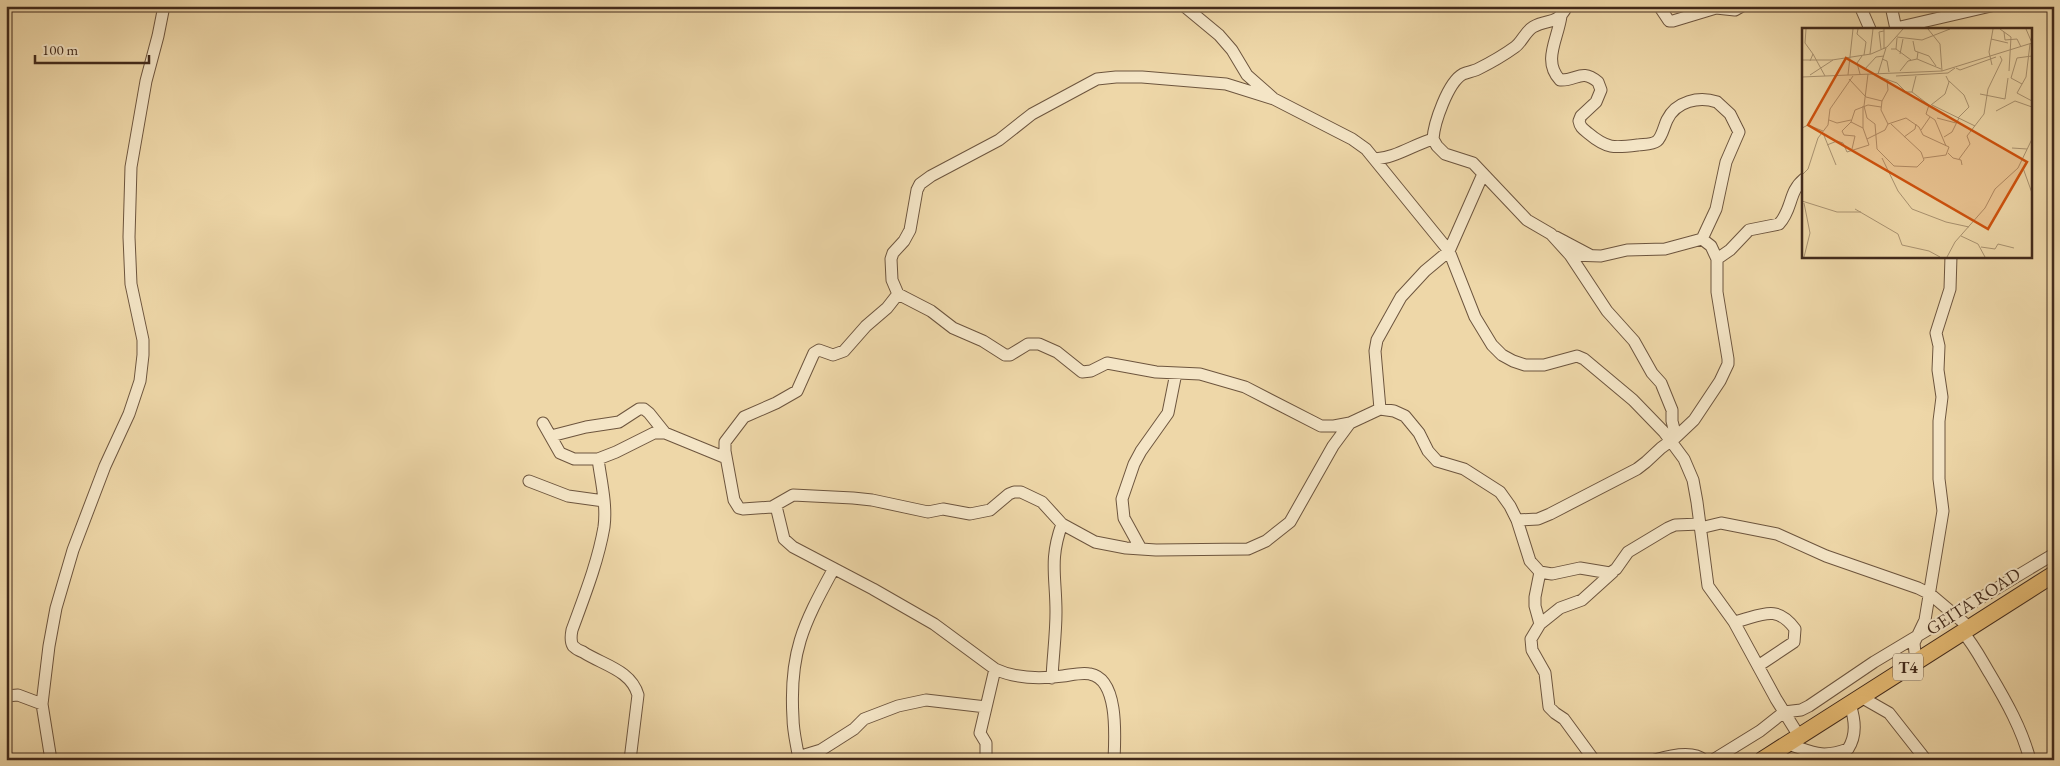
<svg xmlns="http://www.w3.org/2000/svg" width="2060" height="766" font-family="'EB Garamond',serif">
  <rect width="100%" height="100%" fill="#eed7a8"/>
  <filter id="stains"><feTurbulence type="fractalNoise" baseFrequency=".004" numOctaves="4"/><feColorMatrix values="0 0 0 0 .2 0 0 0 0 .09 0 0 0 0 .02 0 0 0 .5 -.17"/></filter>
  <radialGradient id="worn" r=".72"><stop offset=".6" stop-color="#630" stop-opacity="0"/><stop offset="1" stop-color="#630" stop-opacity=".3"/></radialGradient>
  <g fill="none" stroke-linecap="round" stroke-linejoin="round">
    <g stroke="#6d553e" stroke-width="13">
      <path id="minor" d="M 1184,6 L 1219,35 L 1232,50 L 1247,75 L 1273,98
        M 1567,6 C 1557,26 1548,18 1533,27 C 1525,32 1522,42 1515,47 C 1504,55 1490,63 1478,69 C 1474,71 1468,72 1463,74 C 1448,82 1434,123 1433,139 L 1437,146 L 1445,154 L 1473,163 L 1527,220 L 1551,234 L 1570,255 L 1607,311 L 1634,341 L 1652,373 L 1661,383 L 1672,410 L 1672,421 L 1676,437
        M 1659,6 L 1669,21 L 1673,21 L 1716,8 L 1735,10 L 1742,6
        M 1860,6 L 1870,29
        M 1891,6 L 1896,29
        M 1561,16 C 1558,39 1542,61 1560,80 C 1577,81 1581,68 1598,82 L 1601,90 L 1596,102 L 1581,116 L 1579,121 C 1580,127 1583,129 1588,133 C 1607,149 1614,148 1638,145 C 1643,144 1652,145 1657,141 C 1662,137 1664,126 1667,120 C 1676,101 1699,96 1717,102 L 1730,114 L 1739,132 L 1726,162 L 1716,209 L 1702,239
        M 1896,28 L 1991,6
        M 1375,159 C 1395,158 1413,145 1433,139
        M 1556,237 L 1590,255
        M 1717,259 L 1730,250 L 1749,230 L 1779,224 C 1793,209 1788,192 1804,179
        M 898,294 L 887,308 L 866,326 L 844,351 L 833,355 L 819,350 L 814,353 L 797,391 L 776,403 L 744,417 L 725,442 L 725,451 L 734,500 L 739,508 L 743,509 L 772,507 L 793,495 L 853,498 L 872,500 L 928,512 L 943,509 L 970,514 L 990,510 L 1009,494 L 1014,492 L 1021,492 L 1042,502 L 1062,524 L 1095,542 L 1126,548 L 1156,550 L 1248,549 L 1266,541 L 1290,522 L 1333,446 L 1350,423 L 1380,409 L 1394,411 L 1405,416 L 1419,433 L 1428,451 L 1437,461 L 1464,469 L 1500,492 L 1510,506 L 1517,520 L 1530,561 L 1540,572 L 1552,574 L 1580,568 L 1610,573 L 1616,569 L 1628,552 L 1668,528 L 1675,525 L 1700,524
        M 1380,409 L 1375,351 L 1377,340 L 1401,297 L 1425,271 L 1449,251 L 1483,174
        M 543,423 L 560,453 L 574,459 L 598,459 L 616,452 L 654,433 L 665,433 L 726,458
        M 1350,423 L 1334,426 L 1321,426 L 1245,387 L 1200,374 L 1156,372 L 1107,363 L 1091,371 L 1082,372 L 1057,352 L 1039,344 L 1028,344 L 1010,355 L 1005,355 L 983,341 L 953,328 L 931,311 L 898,294 L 892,280 L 891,259 L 893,253 L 904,241 L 910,230 L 917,190 L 920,184 L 931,176 L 999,140 L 1032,114 L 1097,79 L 1116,77 L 1142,77 L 1226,84 L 1274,99 L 1352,139 L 1366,149 L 1449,251 L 1475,317 L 1492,345 L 1502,355 L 1513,361 L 1525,365 L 1544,365 L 1577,356 L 1584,359 L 1633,400 L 1664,432 L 1684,459 L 1693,480 L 1697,502 L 1708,586 L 1734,622 L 1776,699 L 1799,736
        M 551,436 L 586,427 L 619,422 L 639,409 L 644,409 L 649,413 L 665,433
        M 598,459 C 601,481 607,505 604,527 C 598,562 584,597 572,630 C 571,635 570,641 573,646 C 575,648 580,651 583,652 C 603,665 631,670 638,695 L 630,760
        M 529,481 L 568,496 L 604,501
        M 776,506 L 784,539 L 793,547 L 873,589 L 934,624 L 995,669 C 1016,679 1040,679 1063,676 C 1071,675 1082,672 1090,674 C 1119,679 1115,737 1114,760
        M 1517,520 L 1538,519 L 1550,514 L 1637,469 L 1646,462 L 1661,448 L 1676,437 L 1694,420 L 1720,381 L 1728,364 L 1728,359 L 1717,292 L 1717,259 L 1711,246 L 1702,239 L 1665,249 L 1627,250 L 1601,256 L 1570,255
        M 1700,528 L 1721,523 L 1777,534 L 1826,556 L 1918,588 L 1930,594 L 1969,627
        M 1141,549 L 1124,518 L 1122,499 L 1134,464 L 1141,451 L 1168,413 L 1176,373
        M 1540,572 L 1535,597 L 1535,606 L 1540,624 L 1531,639 L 1532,650 L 1545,673 L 1549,707 L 1555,713 L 1564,719 L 1594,760
        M 1734,622 C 1761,616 1776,603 1795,629 L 1794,642 L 1758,666
        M 1540,624 L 1560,608 L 1582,600 L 1613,572
        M 1962,631 C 1974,645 1981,659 1990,674 C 2006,701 2022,729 2030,760
        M 1916,662 L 1914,643 L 1925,620 L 1943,511 L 1939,479 L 1939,421 L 1942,397 L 1938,370 L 1939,346 L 1936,333 L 1950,289 L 1951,256
        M 1052,678 C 1053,656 1056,634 1056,612 C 1056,576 1049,560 1062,524
        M 6,696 L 18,695 L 42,704
        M 1861,697 L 1889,713 L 1926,760
        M 1788,744 C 1813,752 1820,759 1848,749 C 1857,735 1855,720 1850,704
        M 798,757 L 821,750 L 854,729 L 864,719 L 898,706 L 926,700 L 986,707
        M 51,760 L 42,704 L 49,646 L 56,608 L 73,550 L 105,466 L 129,414 L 140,381 L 143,355 L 143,340 L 131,284 L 129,237 L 131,167 L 146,81 L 158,36 L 164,6
        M 799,760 C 797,746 793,732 793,718 C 789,653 803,625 833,570
        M 986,760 L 986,743 L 980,733 L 995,669
        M 1655,760 C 1668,756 1693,750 1704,760
        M 1713,760 L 1760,731 L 1784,712 L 1801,710 L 1809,706 L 1874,662 L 2054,554"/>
    </g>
    <g stroke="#422a1b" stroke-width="18">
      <path id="highway" d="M 1762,760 L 2054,574"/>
    </g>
    <use href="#minor" stroke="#f4e5c6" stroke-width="11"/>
    <use href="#highway" stroke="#e7bc74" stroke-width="16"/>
  </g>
  <g text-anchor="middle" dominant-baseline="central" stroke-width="4" stroke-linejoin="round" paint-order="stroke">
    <rect fill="#f4e5c6" stroke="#77624e" stroke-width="1" x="1893" y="653.5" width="30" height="27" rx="4"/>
    <g font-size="16" font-weight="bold" fill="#422a1b">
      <text x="1908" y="667">T4</text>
    </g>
    <g font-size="18" fill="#422a1b" stroke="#f4e5c6">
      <text transform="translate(1973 601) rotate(-33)">GEITA ROAD</text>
    </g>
  </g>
  <g transform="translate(1802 28)">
    <rect width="230" height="230" fill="#eed7a8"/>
    <path fill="none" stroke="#a99270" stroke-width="1" d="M 4,1 L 3,15 L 11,26 L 8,33M 56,1 L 55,6 L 64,14 L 62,27M 82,1 L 82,21M 126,1 L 138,16 L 140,43M 198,1 L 209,9 L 207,43M 224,1 L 230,15M 202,4 L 203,12 L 215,11 L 219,19M 95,9 L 120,12 L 148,1M 189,11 L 206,15M 111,13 L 113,23 L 127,28 L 134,38M 228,16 L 224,49 L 215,65 L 230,73M 79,21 L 77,4 L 82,3M 89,21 L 94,21 L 95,10M 94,21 L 109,32M 11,26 L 23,48M 68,26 L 71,1M 98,26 L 101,11M 80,31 L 85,33 L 87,44M 115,31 L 139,41M 0,32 L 30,32 L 69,26 L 85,19 L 101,1M 190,37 L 187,24 L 191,1M 154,40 L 158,42 L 194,29M 62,42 L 74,29 L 82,28M 98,43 L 106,33 L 115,31 L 116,24M 58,46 L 55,35 L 60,28M 66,46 L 62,78 L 65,90 L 73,96 L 75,121 L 92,138 L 115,139 L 122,132 L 119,124 L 89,96M 76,46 L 84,20M 8,47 L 31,32M 46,47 L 51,1M 75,48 L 95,55 L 104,64 L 110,64M 94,48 L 146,45 L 153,40M 114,48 L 110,64 L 127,77 L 124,86 L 133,92 L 144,118M 0,49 L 140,43 L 230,15M 47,51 L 64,69M 147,53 L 162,67 L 167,79 L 156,90M 220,56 L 209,50 L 215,30 L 230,28M 178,66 L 203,71 L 206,50M 64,69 L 80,73 L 79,82 L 86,96 L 104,90 L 117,99 L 121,107 L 147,119 L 144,127 L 122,130M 80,73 L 86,62 L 85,52M 129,77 L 143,66 L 147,54 L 144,48M 130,77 L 173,98M 194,83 L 213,73 L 230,79M 135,90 L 154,95M 27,92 L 35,95 L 49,92M 49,94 L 40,103 L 42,107 L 53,108 L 50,121M 0,100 L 6,97 L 21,103M 61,100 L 49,94 L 53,82 L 66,77 L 79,79M 119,102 L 128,89M 21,105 L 34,137M 102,109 L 113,101 L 114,96M 142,109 L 150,104 L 157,90M 65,111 L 83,102 L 86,96M 25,117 L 35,113 L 41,115 L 45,124 L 67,117 L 61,100 L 61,78M 210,120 L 225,121M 146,125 L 151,130 L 159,132 L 160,137M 80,130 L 96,163 L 110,181 L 144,194 L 167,199M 157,131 L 168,116 L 165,108 L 182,86 L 186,61 L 200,32 L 198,28M 221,140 L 230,165M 0,147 L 6,141 L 16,110 L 26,97 L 28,81 L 51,48M 0,173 L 35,184 L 59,184M 2,175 L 8,205 L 2,229M 53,181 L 96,206 L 100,217 L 127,223 L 138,229M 159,208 L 176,216 L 183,229M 179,219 L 193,221 L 196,216 L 212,220M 145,229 L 153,214 L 183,180 L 193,161 L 216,140 L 230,111"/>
    <path fill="#cf520e" fill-opacity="0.15" stroke="#cf520e" stroke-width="2.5" d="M 44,30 L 225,134 L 186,201 L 6,97 Z"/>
    <rect width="230" height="230" fill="none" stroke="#422a1b" stroke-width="2.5"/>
  </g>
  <rect width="2060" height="766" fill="none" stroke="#eed7a8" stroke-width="25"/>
  <rect x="8" y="8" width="2045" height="751" fill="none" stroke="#422a1b" stroke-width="2.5"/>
  <rect x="12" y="12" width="2035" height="741" fill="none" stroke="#422a1b"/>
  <path d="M35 55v8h114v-8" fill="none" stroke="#422a1b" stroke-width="2.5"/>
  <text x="42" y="55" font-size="15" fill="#422a1b" stroke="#f4e5c6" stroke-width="4" paint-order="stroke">100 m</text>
  <rect width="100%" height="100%" filter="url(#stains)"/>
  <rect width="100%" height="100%" fill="url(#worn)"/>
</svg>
